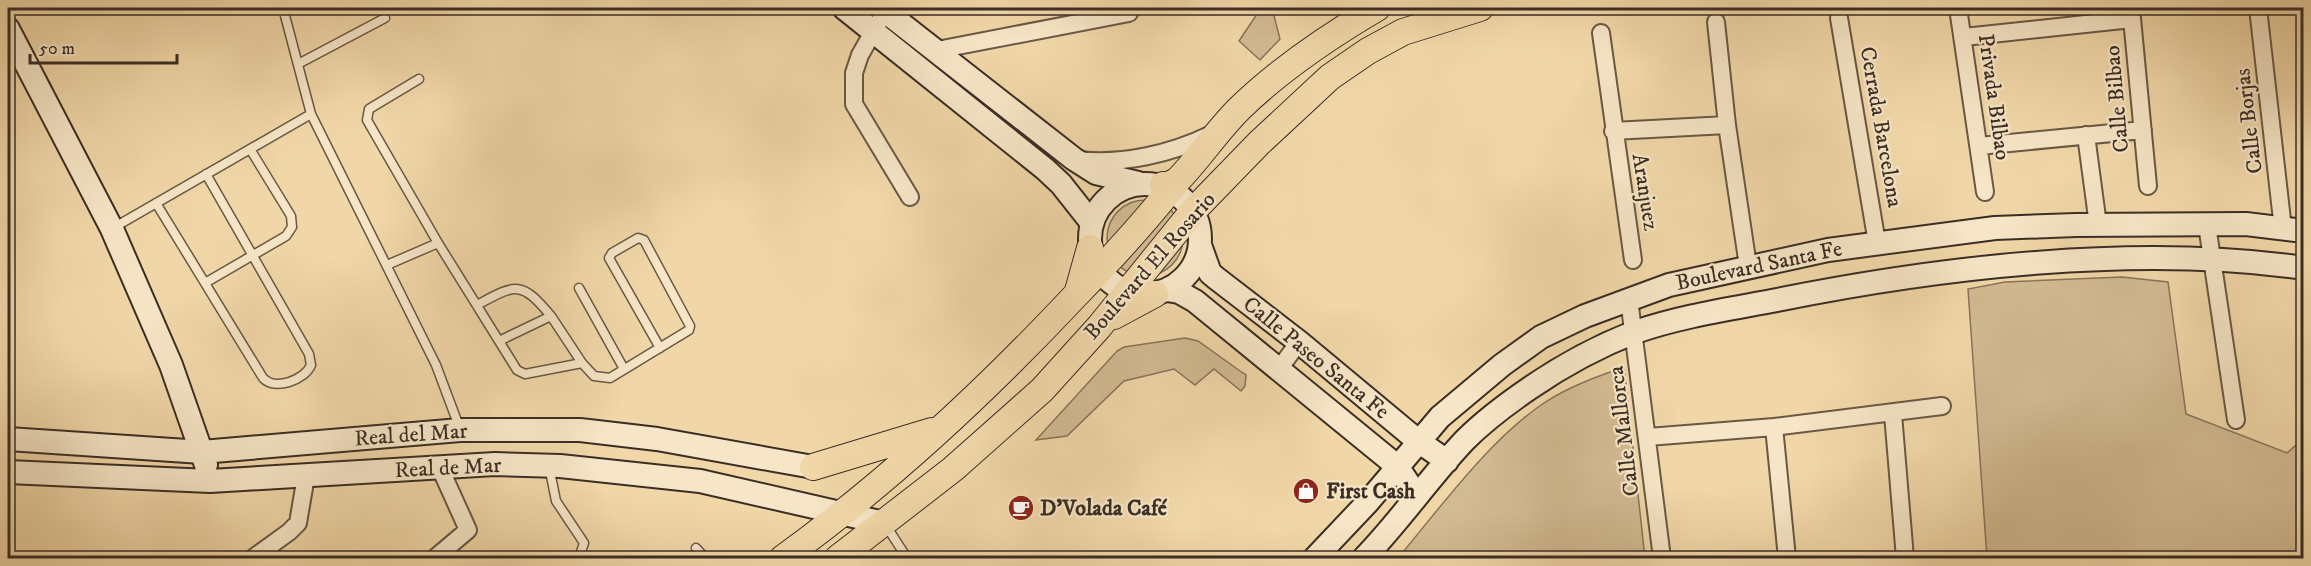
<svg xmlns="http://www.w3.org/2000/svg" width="2311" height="566" font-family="'IM FELL DW Pica',serif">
  <rect width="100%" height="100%" fill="#f1d7a8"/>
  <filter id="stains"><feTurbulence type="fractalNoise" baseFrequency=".00333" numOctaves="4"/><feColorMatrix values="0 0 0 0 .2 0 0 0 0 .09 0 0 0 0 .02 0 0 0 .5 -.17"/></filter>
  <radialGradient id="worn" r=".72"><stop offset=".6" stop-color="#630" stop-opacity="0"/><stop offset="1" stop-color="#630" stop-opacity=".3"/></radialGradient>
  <path fill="#d2ba92" stroke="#86745b" stroke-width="1.5" d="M 1261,8 L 1272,8 L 1280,39 L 1260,60 L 1239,41 Z
    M1107 238a38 38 0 1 1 76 0a38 38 0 1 1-76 0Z
    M 2122,277 L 2168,282 L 2186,414 L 2287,453 L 2303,439 L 2303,558 L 1987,558 L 1968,289 L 2005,282 Z
    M 1185,338 L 1198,341 L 1240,371 L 1246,375 L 1245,386 L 1241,391 L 1214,369 L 1195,385 L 1174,369 L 1124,381 L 1067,436 L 1036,440 L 1117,351 L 1124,347 Z
    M 1624,367 L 1645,558 L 1398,558 C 1440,508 1490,439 1544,403 C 1568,387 1596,377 1624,367 Z"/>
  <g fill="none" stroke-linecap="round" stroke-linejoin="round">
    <g stroke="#685845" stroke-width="11">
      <path id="lane" d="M 283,8 L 311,114
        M 298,64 L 385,18
        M 156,203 L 263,378 C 275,391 305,380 311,365 L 309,354 L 206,174
        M 113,228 L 311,114 L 436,365 L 460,429
        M 438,243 L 517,370 L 525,374 L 582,363 L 551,316 L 499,341
        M 387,265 L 438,243 L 367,120 L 369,109 L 419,79
        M 205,283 L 286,236 L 292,227 L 291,216 L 250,149
        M 579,288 L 624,369
        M 477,305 C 516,284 521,280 551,316
        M 582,363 L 594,376 L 610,378 L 689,330 L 690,326 L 644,240 L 638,238 L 612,253 L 609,258 L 660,348
        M 549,466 L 556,501 L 584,543 L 579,558
        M 885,524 L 907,558
        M 696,548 L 705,558"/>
    </g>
    <g stroke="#685845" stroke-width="20">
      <path id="street" d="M 1958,8 L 1985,192
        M 2131,8 L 2148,186
        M 2258,8 L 2283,229
        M 885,11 L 860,55 L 854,73 L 854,104 L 910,197
        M 1839,18 L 1877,243
        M 1716,22 L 1727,125 L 1748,266
        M 1601,33 L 1633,260
        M 1964,37 L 2132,19
        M 937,50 L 1129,13
        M 1613,131 L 1727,125
        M 2086,135 L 2098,225
        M 1979,146 L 2143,130
        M 1077,160 C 1122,165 1171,154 1212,134
        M 2207,225 L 2236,420
        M 1629,299 L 1662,558
        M 1279,369 L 1299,342
        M 1893,414 L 1905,558
        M 1774,427 L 1787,558
        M 1648,437 L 1774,427 L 1942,406
        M 253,558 L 289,532 L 298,523 L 306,476
        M 435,558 L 468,530 L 440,468"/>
    </g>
    <g stroke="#3a2e24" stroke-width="26">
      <path id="secondary" d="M 844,8 L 1045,169 L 1061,184 L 1091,222
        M 881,8 L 1074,159 L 1096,173 L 1138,183
        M 8,29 L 112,229 L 171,365 L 206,465
        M1090 239a55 55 0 1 1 110 0a55 55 0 1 1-110 0Z
        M 1200,245 L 1210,273 L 1216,278 L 1299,342 L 1418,441 L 1447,461
        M 1167,290 L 1179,292 L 1195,301 L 1397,466 L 1417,496
        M 8,439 L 202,452 L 460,430 L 580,430 L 657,439 L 813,467
        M 8,472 L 210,481 L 495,464 L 560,466 L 700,481 L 884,523
        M 1315,558 L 1368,502 L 1440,417 L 1502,365 L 1541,337 L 1585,316 L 1669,285 L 1828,250 L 1995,228 L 2076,225 L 2246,224 L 2304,231
        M 1364,558 C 1400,521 1429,478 1465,440 C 1484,421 1508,403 1530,388 C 1562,366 1599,346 1635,332 C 1681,316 1730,309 1777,300 C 1941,267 2137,244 2304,268"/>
    </g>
    <g stroke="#3a2e24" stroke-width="28">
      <path id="primary" d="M 1163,185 L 1169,185 L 1178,180 C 1200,157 1217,131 1239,109 C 1277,72 1331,35 1377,8
        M 1078,291 L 1090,248
        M 1114,316 L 1155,294
        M 813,467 L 932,431
        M 783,558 C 890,481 985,392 1076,295 C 1112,258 1146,221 1178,180
        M 838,558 L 953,469 L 1042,390 L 1099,327 L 1193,211 L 1259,143 L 1330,77 L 1368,51 L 1403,32 L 1480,8"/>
    </g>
    <use href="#lane" stroke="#f6e5c6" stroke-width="8"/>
    <use href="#street" stroke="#f6e5c6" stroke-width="16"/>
    <use href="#secondary" stroke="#f6e5c6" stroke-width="22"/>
    <use href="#primary" stroke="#f1d7a8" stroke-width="26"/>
  </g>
  <defs>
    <g id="shop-disc" transform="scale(1.35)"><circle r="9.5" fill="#8f2418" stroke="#f6e5c6"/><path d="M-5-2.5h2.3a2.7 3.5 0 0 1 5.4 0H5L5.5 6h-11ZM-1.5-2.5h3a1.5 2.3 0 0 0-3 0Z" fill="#fff"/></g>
    <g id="cafe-disc" transform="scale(1.35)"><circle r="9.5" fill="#8f2418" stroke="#f6e5c6"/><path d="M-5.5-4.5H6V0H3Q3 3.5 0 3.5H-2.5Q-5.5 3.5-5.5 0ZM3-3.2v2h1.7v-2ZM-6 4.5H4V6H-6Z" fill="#fff"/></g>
  </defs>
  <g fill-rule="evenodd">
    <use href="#shop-disc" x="1306" y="491"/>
    <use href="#cafe-disc" x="1021" y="508"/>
  </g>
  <g text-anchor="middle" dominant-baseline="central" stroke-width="4.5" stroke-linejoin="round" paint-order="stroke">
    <g font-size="22" fill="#3a2e24" stroke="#f6e5c6">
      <text transform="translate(1994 97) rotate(82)">Privada Bilbao</text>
      <text transform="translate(2117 99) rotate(-95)">Calle Bilbao</text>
      <text transform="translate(2249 121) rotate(-97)">Calle Borjas</text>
      <text transform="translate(1881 127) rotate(80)">Cerrada Barcelona</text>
      <text transform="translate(1645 192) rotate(81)">Aranjuez</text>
      <text transform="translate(1150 266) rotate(-49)">Boulevard El Rosario</text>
      <text transform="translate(1759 266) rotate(-12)">Boulevard Santa Fe</text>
      <text transform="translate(1316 358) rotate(39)">Calle Paseo Santa Fe</text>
      <text transform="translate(1624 431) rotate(-97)">Calle Mallorca</text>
      <text transform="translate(411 435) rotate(-4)">Real del Mar</text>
      <text transform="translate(448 468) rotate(-3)">Real de Mar</text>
    </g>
    <g font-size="22" font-weight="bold" fill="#3a2e24" stroke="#f6e5c6" text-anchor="start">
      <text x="1326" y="491">First Cash</text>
      <text x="1040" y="508">D'Volada Café</text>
    </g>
  </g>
  <rect width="2311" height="566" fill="none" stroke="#f1d7a8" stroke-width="30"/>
  <rect x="9" y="9" width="2293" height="548" fill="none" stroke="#3a2e24" stroke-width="3"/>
  <rect x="15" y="15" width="2281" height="536" fill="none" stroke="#3a2e24" stroke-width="1.5"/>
  <path d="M30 54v9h147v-9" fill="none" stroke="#3a2e24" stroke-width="3"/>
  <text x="39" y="54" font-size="18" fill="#3a2e24" stroke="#f6e5c6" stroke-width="4.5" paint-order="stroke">50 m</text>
  <rect width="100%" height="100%" filter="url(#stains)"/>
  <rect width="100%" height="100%" fill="url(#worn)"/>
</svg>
